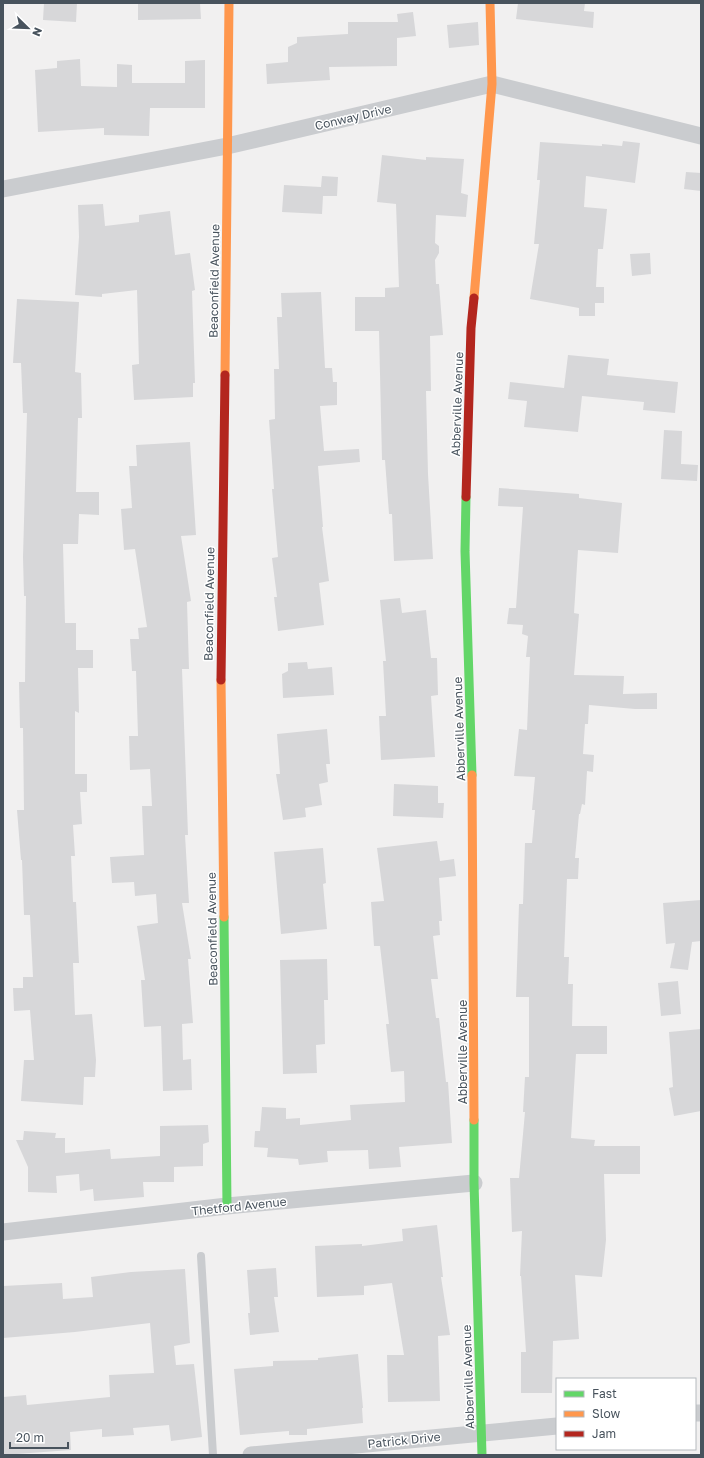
<svg xmlns="http://www.w3.org/2000/svg" width="704" height="1458" font-family="'Golos Text',sans-serif">
  <rect width="100%" height="100%" fill="#f1f0f0"/>
  <path fill="#d7d7d9" d="M 44,3 L 77,3 L 76,22 L 43,20 Z
    M 138,3 L 200,3 L 201,19 L 138,20 Z
    M 518,3 L 585,3 L 584,11 L 594,12 L 593,28 L 516,19 Z
    M 413,12 L 416,36 L 397,38 L 397,66 L 329,67 L 330,80 L 267,84 L 266,64 L 288,62 L 288,47 L 297,43 L 297,37 L 348,34 L 348,22 L 398,22 L 397,14 Z
    M 478,22 L 479,45 L 449,48 L 447,25 Z
    M 80,59 L 81,86 L 117,87 L 117,64 L 132,65 L 132,83 L 185,83 L 185,61 L 205,60 L 205,108 L 150,108 L 149,136 L 104,135 L 104,128 L 38,132 L 35,70 L 57,68 L 57,61 Z
    M 623,141 L 640,143 L 635,183 L 586,176 L 584,207 L 607,209 L 603,249 L 598,249 L 596,287 L 604,287 L 604,303 L 595,303 L 595,316 L 579,316 L 579,308 L 530,299 L 539,244 L 534,244 L 540,180 L 537,180 L 540,142 L 602,146 L 602,144 L 622,146 Z
    M 382,155 L 426,160 L 426,157 L 464,159 L 461,193 L 468,195 L 466,217 L 436,215 L 435,243 L 439,246 L 439,253 L 435,260 L 436,284 L 439,284 L 443,335 L 430,336 L 431,391 L 426,391 L 428,474 L 433,559 L 394,561 L 392,514 L 389,514 L 385,460 L 382,460 L 379,331 L 355,331 L 355,297 L 385,297 L 385,288 L 399,287 L 396,204 L 377,202 Z
    M 686,172 L 701,173 L 701,191 L 684,189 Z
    M 322,176 L 338,177 L 337,196 L 323,196 L 322,214 L 282,212 L 284,185 L 321,187 Z
    M 103,204 L 105,226 L 139,222 L 139,215 L 170,211 L 175,255 L 190,253 L 195,290 L 192,291 L 195,383 L 193,383 L 193,397 L 134,400 L 132,365 L 139,364 L 137,290 L 102,294 L 102,297 L 75,295 L 79,237 L 78,205 Z
    M 650,253 L 651,274 L 632,276 L 630,254 Z
    M 321,292 L 325,368 L 332,368 L 333,382 L 337,382 L 337,405 L 320,406 L 324,451 L 359,449 L 360,462 L 318,466 L 323,527 L 322,527 L 329,581 L 319,583 L 324,625 L 278,631 L 274,597 L 277,597 L 272,558 L 278,557 L 272,489 L 274,489 L 269,420 L 275,419 L 274,369 L 279,369 L 277,317 L 282,317 L 281,293 Z
    M 17,299 L 79,302 L 75,372 L 81,373 L 82,418 L 78,418 L 76,492 L 99,492 L 99,515 L 79,514 L 78,544 L 63,544 L 65,623 L 76,623 L 76,650 L 93,650 L 93,668 L 78,668 L 79,713 L 75,711 L 75,774 L 87,774 L 87,792 L 80,792 L 82,824 L 73,825 L 75,856 L 71,856 L 73,902 L 76,902 L 79,963 L 73,963 L 75,1015 L 92,1014 L 96,1060 L 95,1077 L 84,1077 L 83,1105 L 21,1101 L 24,1060 L 34,1060 L 30,1010 L 14,1011 L 13,988 L 23,988 L 23,977 L 33,977 L 30,915 L 24,915 L 22,860 L 21,860 L 17,810 L 24,810 L 23,728 L 20,728 L 19,682 L 25,682 L 26,596 L 24,596 L 23,557 L 27,413 L 23,413 L 21,363 L 13,363 Z
    M 568,355 L 609,359 L 607,375 L 678,382 L 675,413 L 643,410 L 644,402 L 582,396 L 578,432 L 524,427 L 527,401 L 508,399 L 510,382 L 564,388 Z
    M 664,430 L 682,431 L 681,464 L 698,465 L 697,481 L 661,479 Z
    M 190,442 L 196,535 L 181,536 L 191,601 L 187,602 L 189,669 L 182,669 L 188,835 L 185,835 L 189,903 L 182,903 L 191,959 L 188,959 L 193,1023 L 182,1024 L 183,1060 L 191,1059 L 192,1090 L 163,1091 L 161,1026 L 144,1027 L 141,980 L 145,980 L 137,926 L 158,923 L 156,894 L 135,896 L 134,882 L 112,883 L 110,857 L 144,855 L 142,806 L 152,806 L 150,769 L 130,770 L 129,736 L 138,736 L 136,671 L 132,671 L 130,639 L 139,639 L 138,628 L 147,627 L 135,549 L 124,550 L 121,509 L 132,508 L 129,466 L 137,466 L 136,445 Z
    M 499,488 L 579,494 L 579,498 L 622,503 L 618,553 L 578,550 L 574,613 L 579,614 L 574,675 L 624,676 L 623,694 L 657,693 L 657,709 L 635,709 L 589,705 L 588,724 L 585,724 L 583,754 L 594,755 L 593,772 L 587,771 L 585,805 L 582,804 L 580,814 L 579,814 L 575,858 L 579,858 L 578,879 L 567,879 L 564,957 L 569,957 L 568,984 L 573,984 L 572,1026 L 607,1026 L 607,1054 L 576,1054 L 571,1138 L 595,1140 L 594,1146 L 640,1146 L 640,1174 L 604,1174 L 606,1240 L 602,1277 L 575,1275 L 579,1339 L 553,1341 L 552,1393 L 521,1393 L 521,1352 L 526,1352 L 521,1276 L 520,1276 L 522,1231 L 512,1232 L 510,1178 L 519,1178 L 525,1112 L 523,1112 L 525,1077 L 529,1077 L 529,997 L 516,997 L 519,904 L 523,904 L 525,843 L 532,843 L 535,810 L 532,810 L 535,777 L 514,776 L 519,729 L 527,730 L 530,657 L 526,657 L 528,636 L 522,634 L 523,625 L 507,624 L 509,608 L 516,608 L 523,507 L 498,506 Z
    M 400,598 L 402,613 L 426,610 L 431,658 L 437,658 L 438,695 L 431,696 L 435,757 L 381,760 L 379,716 L 386,716 L 383,661 L 386,661 L 380,600 Z
    M 307,662 L 308,669 L 332,667 L 334,695 L 283,698 L 282,674 L 288,671 L 288,663 Z
    M 327,729 L 330,764 L 326,764 L 328,782 L 319,784 L 322,805 L 305,808 L 306,817 L 283,820 L 276,774 L 280,774 L 277,734 Z
    M 394,784 L 438,786 L 438,803 L 444,803 L 443,818 L 393,816 Z
    M 437,841 L 440,861 L 454,859 L 456,876 L 439,878 L 442,921 L 439,921 L 440,935 L 433,936 L 438,979 L 431,979 L 436,1018 L 439,1018 L 446,1082 L 448,1082 L 452,1143 L 399,1147 L 401,1167 L 369,1169 L 368,1150 L 327,1151 L 328,1162 L 299,1165 L 298,1159 L 267,1157 L 268,1148 L 254,1147 L 255,1131 L 260,1131 L 262,1107 L 286,1108 L 286,1119 L 300,1118 L 300,1125 L 351,1120 L 350,1105 L 405,1102 L 404,1071 L 391,1072 L 386,1024 L 389,1024 L 380,946 L 374,946 L 371,902 L 384,901 L 377,848 Z
    M 323,848 L 326,883 L 323,884 L 327,929 L 281,934 L 274,852 Z
    M 701,900 L 701,941 L 692,942 L 688,970 L 670,968 L 675,943 L 666,944 L 663,903 Z
    M 327,959 L 328,1000 L 324,1000 L 325,1044 L 316,1045 L 317,1073 L 283,1074 L 280,960 Z
    M 678,981 L 681,1014 L 661,1016 L 658,983 Z
    M 701,1029 L 701,1111 L 674,1116 L 669,1088 L 673,1087 L 669,1032 Z
    M 208,1125 L 209,1142 L 203,1144 L 203,1166 L 174,1167 L 174,1182 L 143,1182 L 144,1197 L 94,1201 L 93,1189 L 80,1191 L 79,1174 L 56,1176 L 57,1193 L 28,1192 L 28,1167 L 16,1140 L 23,1140 L 24,1131 L 56,1133 L 55,1138 L 65,1138 L 65,1153 L 110,1149 L 111,1159 L 160,1156 L 160,1126 Z
    M 437,1225 L 443,1277 L 441,1277 L 450,1335 L 438,1336 L 440,1401 L 388,1402 L 387,1355 L 404,1355 L 392,1283 L 364,1286 L 364,1295 L 317,1297 L 315,1246 L 362,1244 L 362,1246 L 403,1241 L 402,1229 Z
    M 276,1268 L 278,1297 L 274,1297 L 279,1332 L 250,1335 L 248,1313 L 250,1313 L 247,1270 Z
    M 185,1269 L 190,1343 L 174,1346 L 176,1365 L 194,1364 L 202,1437 L 171,1441 L 169,1425 L 133,1428 L 134,1435 L 102,1437 L 102,1429 L 70,1432 L 71,1450 L 3,1455 L 3,1397 L 26,1395 L 27,1405 L 110,1397 L 109,1375 L 154,1373 L 150,1323 L 75,1332 L 3,1338 L 3,1286 L 62,1283 L 63,1299 L 93,1297 L 91,1277 L 131,1272 Z
    M 358,1354 L 363,1408 L 362,1408 L 363,1423 L 307,1429 L 307,1435 L 289,1435 L 289,1431 L 240,1435 L 234,1369 L 273,1366 L 273,1361 L 318,1360 L 318,1358 Z"/>
  <g fill="none" stroke-linecap="round" stroke-linejoin="round">
    <path stroke="#cacccf" stroke-width="8" d="M 201,1256 L 213,1455"/>
    <path stroke="#cacccf" stroke-width="17" d="M 3,189 L 227,146 L 492,84 L 701,136
      M 3,1232 L 227,1206 L 474,1183
      M 695,1413 L 701,1413
      M 251,1455 L 557,1426"/>
    <path stroke="#63d668" stroke-width="9" d="M 466,497 L 465,551 L 472,775
      M 224,917 L 227,1206
      M 474,1120 L 474,1183 L 482,1455"/>
    <path stroke="#ff974d" stroke-width="9" d="M 474,298 L 492,84 L 490,3
      M 225,375 L 229,3
      M 221,680 L 224,917
      M 472,775 L 474,1120"/>
    <path stroke="#b3261e" stroke-width="9" d="M 466,497 L 471,328 L 474,298
      M 221,680 L 225,375"/>
  </g>
  <g text-anchor="middle" dominant-baseline="central" stroke-width="3" stroke-linejoin="round" paint-order="stroke">
    <g font-size="12" fill="#48535d" stroke="#fff">
      <text transform="translate(353 117) rotate(-13)">Conway Drive</text>
      <text transform="translate(214 281) rotate(-89)">Beaconfield Avenue</text>
      <text transform="translate(457 404) rotate(-88)">Abberville Avenue</text>
      <text transform="translate(209 604) rotate(-89)">Beaconfield Avenue</text>
      <text transform="translate(459 729) rotate(-92)">Abberville Avenue</text>
      <text transform="translate(212 929) rotate(-91)">Beaconfield Avenue</text>
      <text transform="translate(462 1052) rotate(-90)">Abberville Avenue</text>
      <text transform="translate(239 1206) rotate(-6)">Thetford Avenue</text>
      <text transform="translate(468 1377) rotate(-92)">Abberville Avenue</text>
      <text transform="translate(404 1440) rotate(-6)">Patrick Drive</text>
    </g>
  </g>
  <rect width="704" height="1458" fill="none" stroke="#48535d" stroke-width="8"/>
  <rect x="556" y="1378" width="140" height="72" fill="#ffffff" stroke="#b6babe"/>
  <rect x="564" y="1391" width="20" height="6" fill="#63d668" stroke="#b6babe"/>
  <text x="592" y="1398" font-size="12" fill="#48535d">Fast</text>
  <rect x="564" y="1411" width="20" height="6" fill="#ff974d" stroke="#b6babe"/>
  <text x="592" y="1418" font-size="12" fill="#48535d">Slow</text>
  <rect x="564" y="1431" width="20" height="6" fill="#b3261e" stroke="#b6babe"/>
  <text x="592" y="1438" font-size="12" fill="#48535d">Jam</text>
  <g transform="translate(28 28) rotate(113)" stroke="#ffffff" stroke-width="3" paint-order="stroke">
  <path d="M0-3L7 15L0 10L-7 15Z" fill="#48535d"/>
  <text y="-6" font-size="11" font-weight="bold" text-anchor="middle" fill="#48535d">N</text>
  </g>
  <path d="M10 1442v6h58v-6" fill="none" stroke="#48535d" stroke-width="2"/>
  <text x="16" y="1442" font-size="12" fill="#48535d" stroke="#ffffff" stroke-width="3" paint-order="stroke">20 m</text>
</svg>
